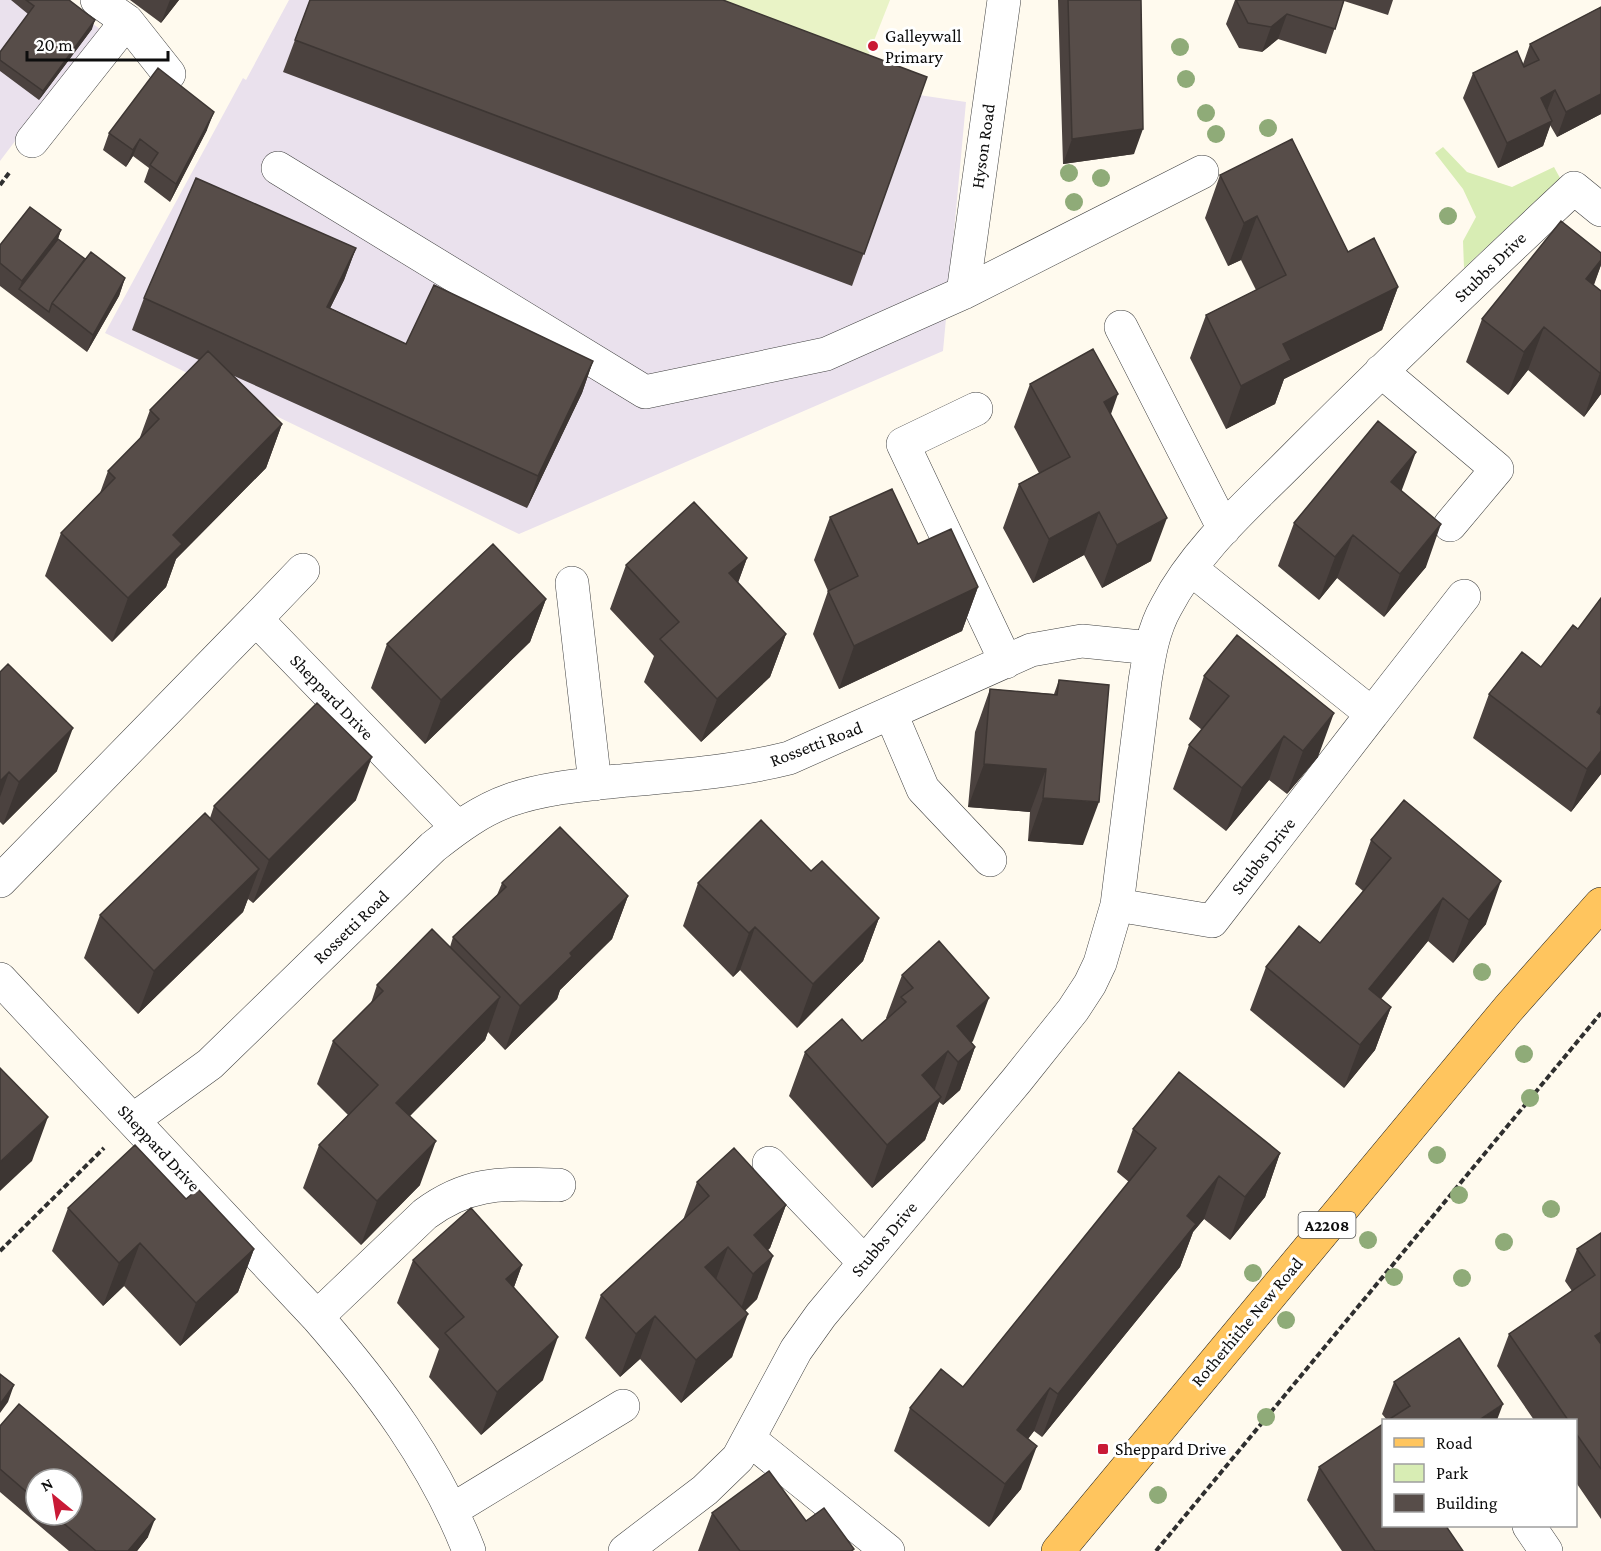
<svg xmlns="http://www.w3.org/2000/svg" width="1601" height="1551" font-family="'Crimson Pro',serif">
  <rect width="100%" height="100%" fill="#fffaee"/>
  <path fill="#eae1ed" d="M 0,0 L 60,0 L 100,29 L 0,161 Z
    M 289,0 L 659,0 L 899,92 L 966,102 L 943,351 L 519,534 L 105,333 L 243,78 L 246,80 Z"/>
  <path fill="#d8edb4" d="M 1443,147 L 1467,172 L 1512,187 L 1554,167 L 1560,178 L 1464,268 L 1463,241 L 1476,217 L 1463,189 L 1435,153 Z"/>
  <path fill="#e9f3c6" d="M 720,0 L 890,0 L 866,61 Z"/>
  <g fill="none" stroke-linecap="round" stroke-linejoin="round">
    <g stroke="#404040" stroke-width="34">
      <path id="minor" d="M 127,21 L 169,74
        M 32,141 L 127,21 L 97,0
        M 278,168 L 645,392 L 826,354 L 963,293 L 1202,172
        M 963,293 L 1004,0
        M 1121,327 L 1224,529
        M 1381,371 L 1497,469 L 1450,525
        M 976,409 L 903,444 L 1006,662
        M 1191,569 L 1372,714 L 1464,596
        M 572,583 L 595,784
        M 256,619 L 303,570
        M 891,714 L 923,789 L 990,860
        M 0,881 L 256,619 L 458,828
        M 1117,905 L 1212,921 L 1372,714
        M 0,979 L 317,1317 C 378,1387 435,1463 469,1551
        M 133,1120 L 210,1064 L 433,847 C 457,828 481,810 510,800 C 544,788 582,785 618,781 C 675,776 733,772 789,758 L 1031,650 L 1082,641 L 1151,648
        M 769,1163 L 864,1262
        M 317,1317 L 425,1214 C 471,1180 505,1184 559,1185
        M 749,1439 L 888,1551
        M 452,1510 L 623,1406
        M 1529,1526 L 1546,1551
        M 625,1551 L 705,1490 L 738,1458 L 796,1350 L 821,1315 L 1017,1080 L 1073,1010 L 1090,984 L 1100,963 L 1117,905 L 1145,681 C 1149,656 1153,630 1166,607 C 1197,547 1252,501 1299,453 C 1389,363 1481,275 1574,188 L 1601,210"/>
    </g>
    <g stroke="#1e1e1e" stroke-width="34">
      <path id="major" d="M 1058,1551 L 1508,1009 L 1601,904"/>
    </g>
    <path stroke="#2f2f2f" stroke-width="4" stroke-dasharray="6 3" stroke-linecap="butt" d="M 0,185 L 9,173
      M 0,1251 L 104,1148
      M 1156,1551 L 1601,1013"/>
    <use href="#minor" stroke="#fff" stroke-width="33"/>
    <use href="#major" stroke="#ffc55e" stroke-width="33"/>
  </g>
  <g fill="#8fab78">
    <circle cx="1180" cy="47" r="9"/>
    <circle cx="1186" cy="79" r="9"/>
    <circle cx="1206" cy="113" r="9"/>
    <circle cx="1268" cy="128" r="9"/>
    <circle cx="1216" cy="134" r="9"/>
    <circle cx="1069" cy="173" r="9"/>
    <circle cx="1101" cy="178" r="9"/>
    <circle cx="1074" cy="202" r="9"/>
    <circle cx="1448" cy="216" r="9"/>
    <circle cx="1482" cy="972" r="9"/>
    <circle cx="1524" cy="1054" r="9"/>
    <circle cx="1530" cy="1098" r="9"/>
    <circle cx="1437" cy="1155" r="9"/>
    <circle cx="1459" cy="1195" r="9"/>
    <circle cx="1551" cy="1209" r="9"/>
    <circle cx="1368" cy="1240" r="9"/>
    <circle cx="1504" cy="1242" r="9"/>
    <circle cx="1253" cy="1273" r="9"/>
    <circle cx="1394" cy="1277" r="9"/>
    <circle cx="1462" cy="1278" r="9"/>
    <circle cx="1286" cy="1320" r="9"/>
    <circle cx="1266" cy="1417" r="9"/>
    <circle cx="1158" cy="1495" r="9"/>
  </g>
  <path fill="#4b423f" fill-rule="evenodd" d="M 11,0 L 69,0 L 92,29 L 39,100 L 0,71 L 0,52 L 28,14 Z
    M 130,0 L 179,0 L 161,23 Z
    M 310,0 L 927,77 L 852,286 L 283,72 Z
    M 1058,0 L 1141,0 L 1134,154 L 1063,164 Z
    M 1235,0 L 1393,0 L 1388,15 L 1344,1 L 1326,54 L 1278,39 L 1262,52 L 1239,48 L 1226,24 Z
    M 1601,7 L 1601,114 L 1557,137 L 1550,125 L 1543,146 L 1498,168 L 1463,98 L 1473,73 L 1523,64 L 1530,44 Z
    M 207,130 L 170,202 L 144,182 L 149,168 L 133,156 L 126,167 L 103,150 L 109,133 Z
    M 1220,175 L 1348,252 L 1398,287 L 1382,330 L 1284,379 L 1275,404 L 1226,429 L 1190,358 L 1206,315 L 1256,290 L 1241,260 L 1228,266 L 1205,218 Z
    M 61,230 L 58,239 L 85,259 L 125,278 L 119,296 L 87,352 L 0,286 L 0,245 Z
    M 356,248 L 344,280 L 330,308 L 406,344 L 593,361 L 582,393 L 527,508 L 232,375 L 282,424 L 266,468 L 176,559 L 166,587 L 112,642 L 45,576 L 61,533 L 100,493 L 108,471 L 139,440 L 150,410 L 199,360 L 132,330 L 144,298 Z
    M 1601,265 L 1594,285 L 1601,291 L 1601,394 L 1584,417 L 1528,370 L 1508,395 L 1466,362 L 1482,319 Z
    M 1030,384 L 1111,415 L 1151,561 L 1102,588 L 1084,555 L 1033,583 L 1003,528 L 1019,484 L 1039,473 L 1014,427 Z
    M 1402,491 L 1426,567 L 1384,617 L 1337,578 L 1319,600 L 1278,566 L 1294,523 Z
    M 830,517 L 918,544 L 978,587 L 962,631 L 839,689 L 813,634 L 828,591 L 814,560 Z
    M 747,558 L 738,583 L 786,634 L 770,677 L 701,742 L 644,682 L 654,656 L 610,609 L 626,565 Z
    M 546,599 L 530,642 L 425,744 L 371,688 L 387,644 Z
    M 0,672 L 57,771 L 3,825 L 0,822 Z
    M 1204,676 L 1318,757 L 1287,794 L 1269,780 L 1226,831 L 1173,789 L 1189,745 L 1202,730 L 1189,719 Z
    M 1059,680 L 1083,845 L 1028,841 L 1030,812 L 968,807 L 975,732 L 990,689 L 1054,694 Z
    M 1489,694 L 1601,774 L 1571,812 L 1473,738 Z
    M 356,800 L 253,903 L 248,899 L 243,912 L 138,1014 L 84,958 L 100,915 L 210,818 L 214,806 Z
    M 1371,840 L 1486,924 L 1453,963 L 1428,941 L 1381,999 L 1391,1007 L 1375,1050 L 1344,1088 L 1250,1010 L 1266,967 L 1320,943 L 1363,891 L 1355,884 Z
    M 811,871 L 879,918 L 863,961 L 797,1028 L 740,970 L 733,977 L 683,926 L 698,883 Z
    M 502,883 L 628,896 L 612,939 L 560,990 L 557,999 L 505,1050 L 488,1032 L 485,1040 L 410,1116 L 420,1185 L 361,1245 L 303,1188 L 319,1145 L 348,1115 L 317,1084 L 333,1041 L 371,1003 L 377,985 L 450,947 L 453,937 L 497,895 Z
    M 902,975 L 973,1041 L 971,1042 L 975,1047 L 960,1090 L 943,1105 L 939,1102 L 925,1140 L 872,1188 L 789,1096 L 805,1052 L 862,1041 L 887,1019 L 886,1018 Z
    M 1133,1129 L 1280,1153 L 1265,1197 L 1230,1240 L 1204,1219 L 1193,1232 L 1180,1267 L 1042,1437 L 1034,1431 L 1028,1439 L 1021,1489 L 989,1527 L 894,1451 L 910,1408 L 963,1387 L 1129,1182 L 1117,1172 Z
    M 697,1182 L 786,1205 L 770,1248 L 768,1250 L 757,1299 L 745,1311 L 732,1357 L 681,1403 L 640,1359 L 620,1377 L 585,1338 L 601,1295 L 683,1220 Z
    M 186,1199 L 254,1249 L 238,1292 L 180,1346 L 124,1286 L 103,1306 L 52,1251 L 68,1208 Z
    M 1601,1233 L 1601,1519 L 1575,1481 L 1575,1420 L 1534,1420 L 1497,1366 L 1509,1334 L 1572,1291 L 1565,1281 L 1577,1249 Z
    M 413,1260 L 522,1265 L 514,1287 L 543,1380 L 481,1435 L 429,1377 L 439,1349 L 397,1303 Z
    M 1394,1382 L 1497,1420 L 1387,1420 L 1382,1414 Z
    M 0,1426 L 148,1537 L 137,1551 L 69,1551 L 0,1492 ZM 36,1479 L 72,1515 L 36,1515 Z
    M 1319,1467 L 1383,1526 L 1463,1551 L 1342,1551 L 1307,1500 Z
    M 712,1513 L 806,1521 L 854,1549 L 853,1551 L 698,1551 Z"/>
  <path fill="#3d3633" d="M 170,0 L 179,0 L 161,23 Z
    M 1287,14 L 1278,39 L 1262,52 L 1271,27 Z
    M 95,20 L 92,29 L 39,100 L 43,91 Z
    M 1555,90 L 1545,116 L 1541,98 Z
    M 1601,94 L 1601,114 L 1557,137 L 1566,112 Z
    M 214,112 L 207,130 L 170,202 L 176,184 Z
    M 1552,121 L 1543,146 L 1498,168 L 1507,143 Z
    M 1143,129 L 1134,154 L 1063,164 L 1072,139 Z
    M 140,139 L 133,156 L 126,167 L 133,150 Z
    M 1257,216 L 1241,260 L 1228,266 L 1244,223 Z
    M 61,230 L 55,247 L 19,289 L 22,281 Z
    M 356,248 L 344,280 L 315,339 L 327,307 Z
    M 1601,260 L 1601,265 L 1588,299 L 1586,279 Z
    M 125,278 L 119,296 L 87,352 L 93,335 Z
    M 1398,287 L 1382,330 L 1284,379 L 1275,404 L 1226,429 L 1241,386 L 1283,344 Z
    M 1544,327 L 1528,370 L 1508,395 L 1524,352 Z
    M 593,361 L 582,393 L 527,508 L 538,476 Z
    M 1601,372 L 1601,394 L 1584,417 L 1600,373 Z
    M 1118,394 L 1103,437 L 1104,402 Z
    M 282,424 L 266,468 L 176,559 L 166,587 L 112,642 L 128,598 L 173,535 Z
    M 1416,452 L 1400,495 L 1391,482 Z
    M 1099,512 L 1084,555 L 1033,583 L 1049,539 Z
    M 1167,518 L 1151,561 L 1102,588 L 1117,545 Z
    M 1441,524 L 1426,567 L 1384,617 L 1400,574 Z
    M 1353,535 L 1337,578 L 1319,600 L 1335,557 Z
    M 747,558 L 731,601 L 729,573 Z
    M 978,587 L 962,631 L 839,689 L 854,646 Z
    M 546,599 L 530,642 L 425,744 L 441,700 Z
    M 786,634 L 770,677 L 701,742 L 717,699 Z
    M 1601,706 L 1601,729 L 1597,712 Z
    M 1334,713 L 1318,757 L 1287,794 L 1303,751 Z
    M 73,728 L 57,771 L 3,825 L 19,782 Z
    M 1284,736 L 1269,780 L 1226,831 L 1242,788 Z
    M 1601,751 L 1601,774 L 1571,812 L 1587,769 Z
    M 372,757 L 356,800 L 253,903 L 269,860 Z
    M 984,764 L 1046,769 L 1030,812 L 968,807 Z
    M 9,772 L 0,797 L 0,781 Z
    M 1043,798 L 1099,802 L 1083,845 L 1028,841 Z
    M 259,869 L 243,912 L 138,1014 L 154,971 Z
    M 1501,881 L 1486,924 L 1453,963 L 1469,920 Z
    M 628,896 L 612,939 L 560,990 L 557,999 L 505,1050 L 520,1006 L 570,953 Z
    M 1443,898 L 1428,941 L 1353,1032 L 1369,989 Z
    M 879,918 L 863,961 L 797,1028 L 813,984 Z
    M 755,927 L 740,970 L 733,977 L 749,933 Z
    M 500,997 L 485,1040 L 380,1146 L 396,1103 Z
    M 989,998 L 973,1041 L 954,1058 L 948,1051 L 933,1094 L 922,1075 L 957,1026 Z
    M 1391,1007 L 1375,1050 L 1344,1088 L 1360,1045 Z
    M 975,1047 L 960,1090 L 943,1105 L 958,1062 Z
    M 941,1097 L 925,1140 L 872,1188 L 887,1145 Z
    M 48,1117 L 32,1161 L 0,1191 L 0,1162 Z
    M 436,1141 L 420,1185 L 361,1245 L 377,1201 Z
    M 1280,1153 L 1265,1197 L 1230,1240 L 1245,1197 Z
    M 1219,1176 L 1204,1219 L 1193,1232 L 1180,1267 L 1042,1437 L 1058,1394 L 1187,1216 Z
    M 786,1205 L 770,1248 L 748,1268 L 754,1235 Z
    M 140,1243 L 124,1286 L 103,1306 L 119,1263 Z
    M 728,1247 L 712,1290 L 705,1267 Z
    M 254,1249 L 238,1292 L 180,1346 L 196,1303 Z
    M 773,1256 L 757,1299 L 738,1317 L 753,1274 Z
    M 522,1265 L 506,1309 L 506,1279 Z
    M 748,1314 L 732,1357 L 681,1403 L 696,1360 Z
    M 655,1316 L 640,1359 L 620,1377 L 636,1334 Z
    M 1601,1332 L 1601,1356 L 1595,1336 Z
    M 558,1337 L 543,1380 L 481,1435 L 497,1392 Z
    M 14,1385 L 8,1402 L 0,1413 L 0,1404 Z
    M 1050,1388 L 1034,1431 L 1001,1473 L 1017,1430 Z
    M 1503,1404 L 1497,1420 L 1479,1420 Z
    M 1037,1446 L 1021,1489 L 989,1527 L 1005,1484 Z
    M 155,1519 L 148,1537 L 137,1551 L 128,1551 Z"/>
  <path fill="#574d49" stroke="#3d3633" stroke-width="1.5" d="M 26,0 L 69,0 L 95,20 L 43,91 L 0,60 L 0,52 L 34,6 Z
    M 310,0 L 723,0 L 927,77 L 864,254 L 295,40 Z
    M 1068,0 L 1141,0 L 1143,129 L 1072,139 Z
    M 1236,0 L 1344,0 L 1335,29 L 1287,14 L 1271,27 L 1248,23 Z
    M 1601,7 L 1601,94 L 1566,112 L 1555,90 L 1541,98 L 1552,121 L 1507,143 L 1473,73 L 1517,51 L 1524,67 L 1539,60 L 1530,44 Z
    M 158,68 L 214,112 L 176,184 L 150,165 L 158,153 L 140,139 L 133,150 L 109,133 Z
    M 1292,139 L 1348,252 L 1374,238 L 1398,287 L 1283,344 L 1291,360 L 1241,386 L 1206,315 L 1286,275 L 1257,216 L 1244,223 L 1220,175 Z
    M 196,178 L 356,248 L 327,307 L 406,344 L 434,285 L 593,361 L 538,476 L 144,298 Z
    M 30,207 L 61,230 L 22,281 L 0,263 L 0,245 Z
    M 1561,221 L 1601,253 L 1601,260 L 1586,279 L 1601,291 L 1601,372 L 1600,373 L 1544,327 L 1524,352 L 1482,319 Z
    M 58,239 L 85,259 L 52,303 L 49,312 L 19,289 Z
    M 91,252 L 125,278 L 93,335 L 52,303 Z
    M 1093,349 L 1118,394 L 1104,402 L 1167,518 L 1117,545 L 1099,512 L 1049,539 L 1019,484 L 1070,457 L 1030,384 Z
    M 208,351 L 282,424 L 173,535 L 182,544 L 128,598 L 61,533 L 115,478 L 108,471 L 159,419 L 150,410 Z
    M 1378,421 L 1416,452 L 1391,482 L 1441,524 L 1400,574 L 1353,535 L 1335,557 L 1294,523 Z
    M 892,489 L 918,544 L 951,529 L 978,587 L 854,646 L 828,591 L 858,576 L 830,517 Z
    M 694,502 L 747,558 L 729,573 L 786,634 L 717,699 L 660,639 L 679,622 L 626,565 Z
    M 493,544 L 546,599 L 441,700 L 387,644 Z
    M 1601,598 L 1601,706 L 1597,712 L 1601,715 L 1601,751 L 1587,769 L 1489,694 L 1522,652 L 1541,667 L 1573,625 L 1578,629 Z
    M 1237,635 L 1334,713 L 1303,751 L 1284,736 L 1242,788 L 1189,745 L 1229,696 L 1204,676 Z
    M 8,664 L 73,728 L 19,782 L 9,772 L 0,781 L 0,672 Z
    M 1059,680 L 1109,685 L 1099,802 L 1043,798 L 1046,769 L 984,764 L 990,689 L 1057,695 Z
    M 317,703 L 372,757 L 269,860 L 214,806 Z
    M 1404,800 L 1501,881 L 1469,920 L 1443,898 L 1369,989 L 1391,1007 L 1360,1045 L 1266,967 L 1299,926 L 1320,943 L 1391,858 L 1371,840 Z
    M 205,813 L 259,869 L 154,971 L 100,915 Z
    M 761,820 L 811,871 L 822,861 L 879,918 L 813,984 L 755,927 L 749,933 L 698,883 Z
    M 560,827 L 628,896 L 570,953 L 572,956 L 520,1006 L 453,937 L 506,887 L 502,883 Z
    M 432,929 L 500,997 L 396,1103 L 436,1141 L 377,1201 L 319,1145 L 378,1085 L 333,1041 L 383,991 L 377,985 Z
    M 939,941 L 989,998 L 957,1026 L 975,1047 L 958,1062 L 948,1051 L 922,1075 L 941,1097 L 887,1145 L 805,1052 L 842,1019 L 862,1041 L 906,1002 L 901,997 L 913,988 L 902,975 Z
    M 0,1068 L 48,1117 L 0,1162 Z
    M 1179,1072 L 1280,1153 L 1245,1197 L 1219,1176 L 1187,1216 L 1196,1224 L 1058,1394 L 1050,1388 L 1017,1430 L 1037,1446 L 1005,1484 L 910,1408 L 941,1369 L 963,1387 L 1156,1148 L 1133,1129 Z
    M 135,1145 L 186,1199 L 198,1189 L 254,1249 L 196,1303 L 140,1243 L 119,1263 L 68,1208 Z
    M 734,1148 L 786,1205 L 754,1235 L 773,1256 L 753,1274 L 728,1247 L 705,1267 L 748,1314 L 696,1360 L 655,1316 L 636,1334 L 601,1295 L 709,1196 L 697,1182 Z
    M 471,1208 L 522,1265 L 506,1279 L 558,1337 L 497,1392 L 445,1333 L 464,1317 L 413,1260 Z
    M 1601,1233 L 1601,1332 L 1595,1336 L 1601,1344 L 1601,1469 L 1575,1432 L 1575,1420 L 1568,1420 L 1509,1334 L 1595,1275 L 1577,1249 Z
    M 1459,1338 L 1503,1404 L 1479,1420 L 1388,1420 L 1410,1406 L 1394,1382 Z
    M 0,1374 L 14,1385 L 0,1404 Z
    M 19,1404 L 155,1519 L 128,1551 L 96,1551 L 54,1515 L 72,1515 L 72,1479 L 36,1479 L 36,1500 L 0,1469 L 0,1426 Z
    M 1383,1424 L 1383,1526 L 1446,1526 L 1463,1551 L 1375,1551 L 1319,1467 Z
    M 769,1471 L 806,1521 L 824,1508 L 854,1549 L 851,1551 L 740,1551 L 712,1513 Z"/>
  <g fill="#c91a36" stroke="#fff" stroke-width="2">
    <circle cx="873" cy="46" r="6"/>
    <rect x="1097" y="1443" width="12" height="12" rx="3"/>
  </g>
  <g text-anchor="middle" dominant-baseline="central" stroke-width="6" stroke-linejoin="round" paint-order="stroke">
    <rect fill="#fff" stroke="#565656" stroke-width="1.5" x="1298.5" y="1212" width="57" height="26" rx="4.5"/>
    <g font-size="16" font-weight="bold" fill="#0d0d0d">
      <text x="1327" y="1225">A2208</text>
    </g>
    <g font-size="18" fill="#0d0d0d" stroke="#fff" text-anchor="start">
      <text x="885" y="36">Galleywall<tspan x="885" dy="21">Primary</tspan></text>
      <text x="1115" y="1449">Sheppard Drive</text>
    </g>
    <g font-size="18" fill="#0d0d0d" stroke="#fff">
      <text transform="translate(983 146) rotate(-82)">Hyson Road</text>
      <text transform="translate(1490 267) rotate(-44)">Stubbs Drive</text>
      <text transform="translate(332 697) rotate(46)">Sheppard Drive</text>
      <text transform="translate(816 744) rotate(-21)">Rossetti Road</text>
      <text transform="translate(1263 856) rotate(-52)">Stubbs Drive</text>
      <text transform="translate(351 927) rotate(-44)">Rossetti Road</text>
      <text transform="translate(159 1148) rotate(47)">Sheppard Drive</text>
      <text transform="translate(884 1239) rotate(-50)">Stubbs Drive</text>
      <text transform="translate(1247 1322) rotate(-50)">Rotherhithe New Road</text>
    </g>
  </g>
  <rect x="1382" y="1419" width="195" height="108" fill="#ffffff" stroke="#9e9e9e" stroke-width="1.5"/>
  <rect x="1394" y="1438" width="30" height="9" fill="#ffc55e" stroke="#9e9e9e" stroke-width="1.5"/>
  <text x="1436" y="1449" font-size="18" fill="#0d0d0d">Road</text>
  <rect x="1394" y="1464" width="30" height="18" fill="#d8edb4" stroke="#9e9e9e" stroke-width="1.5"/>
  <text x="1436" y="1479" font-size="18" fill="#0d0d0d">Park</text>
  <rect x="1394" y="1494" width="30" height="18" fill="#574d49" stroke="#9e9e9e" stroke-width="1.5"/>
  <text x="1436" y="1509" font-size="18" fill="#0d0d0d">Building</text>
  <g transform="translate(54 1497) rotate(330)"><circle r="28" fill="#ffffff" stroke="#9e9e9e" stroke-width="1.5"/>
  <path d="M0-4.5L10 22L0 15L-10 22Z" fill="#c91a36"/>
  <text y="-9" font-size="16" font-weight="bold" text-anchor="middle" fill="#0d0d0d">N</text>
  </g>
  <path d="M27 51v9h141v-9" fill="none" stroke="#0d0d0d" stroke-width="3"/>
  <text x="36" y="51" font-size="18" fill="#0d0d0d" stroke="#ffffff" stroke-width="4.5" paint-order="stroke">20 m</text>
</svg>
